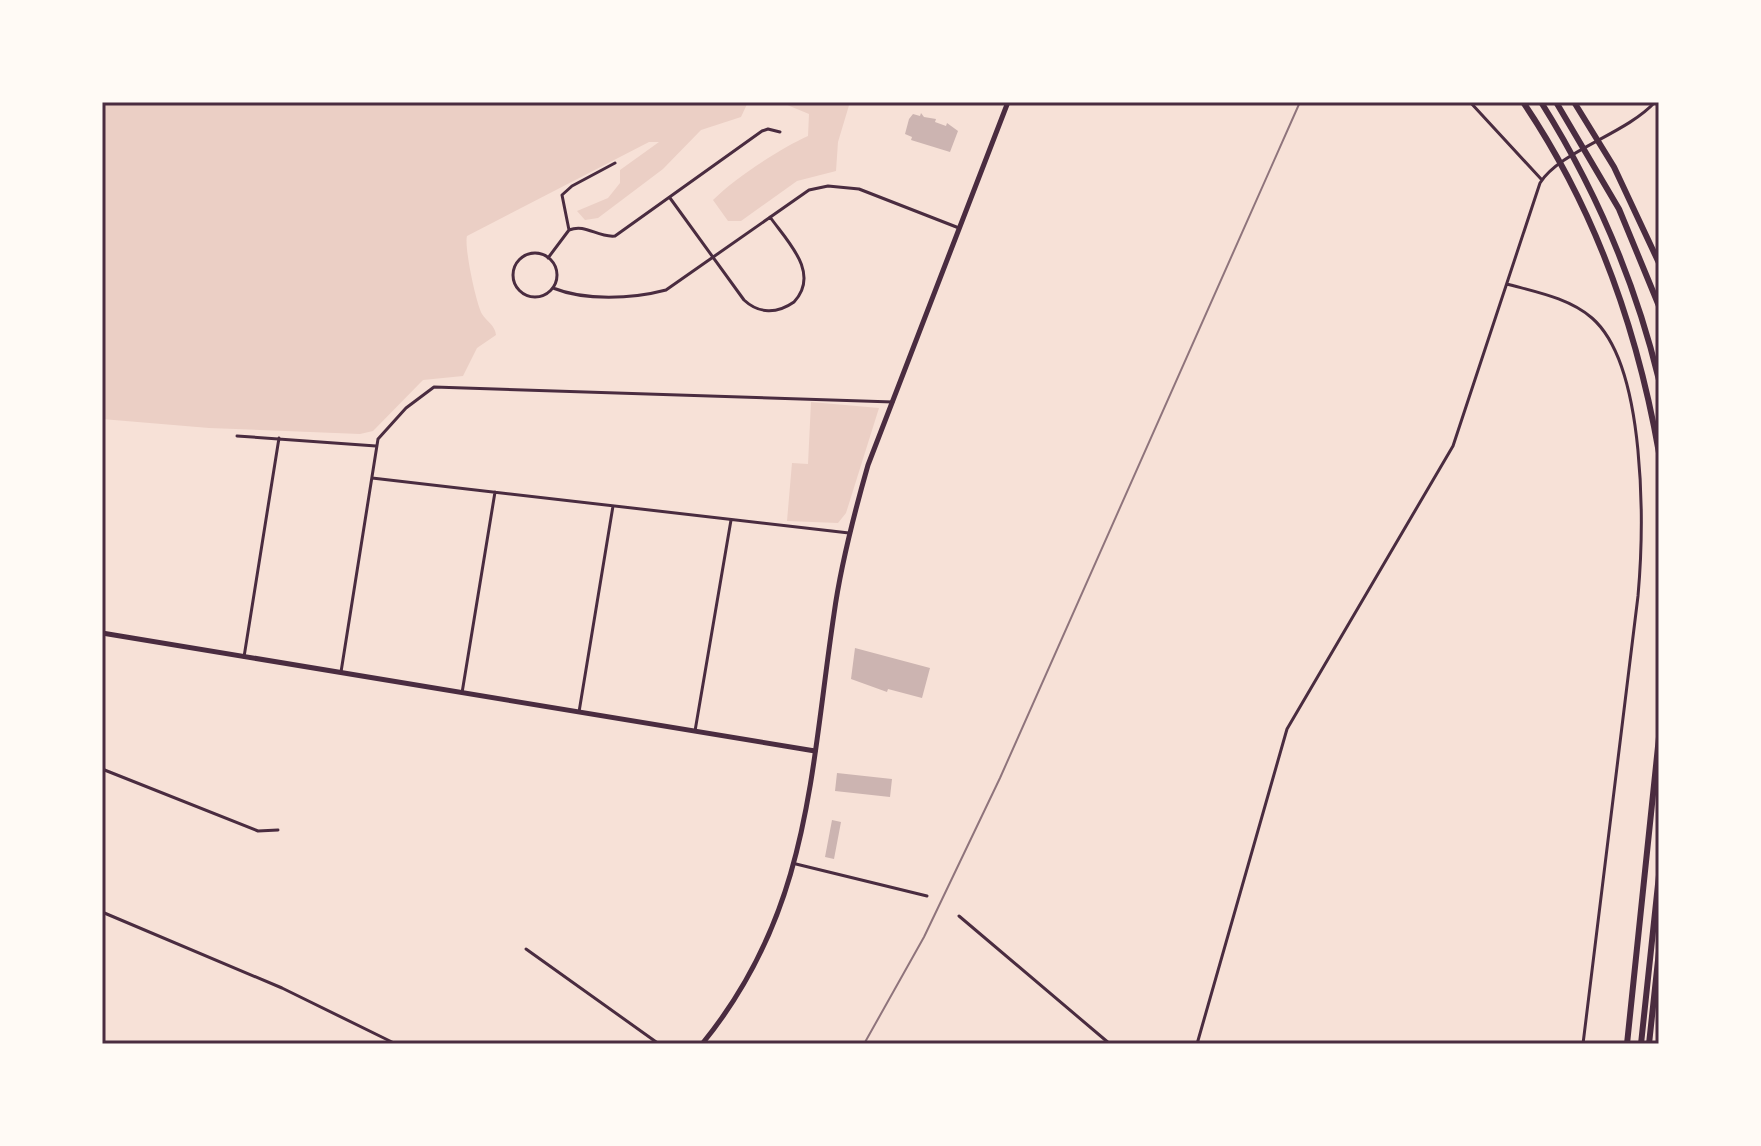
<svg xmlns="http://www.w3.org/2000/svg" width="1761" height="1146" font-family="Manrope,sans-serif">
  <rect width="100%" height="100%" fill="#f7e1d7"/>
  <path fill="#ebcfc5" d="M 102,102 L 748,102 L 741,117 L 701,130 L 663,169 L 598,218 L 585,220 L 577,211 L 608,198 L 620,183 L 620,170 L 659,142 L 649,142 L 467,236 C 464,247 476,303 482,314 C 487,322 495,325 496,335 L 477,348 L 463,376 L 423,380 L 373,431 L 360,434 L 209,428 L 102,419 Z
    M 780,102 L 850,102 L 838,142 L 836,171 L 797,181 L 741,221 L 728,221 L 713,200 C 735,178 781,148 808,136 L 809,114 Z
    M 811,402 L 879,408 L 846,513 L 838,523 L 787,521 L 792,463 L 808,464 Z"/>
  <path fill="#ccb4b1" d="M 921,113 L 924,117 L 936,119 L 935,122 L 946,126 L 947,123 L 958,131 L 950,152 L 911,140 L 912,137 L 905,134 L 909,119 L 913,114 L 920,116 Z
    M 855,648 L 930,668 L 922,698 L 888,689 L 887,692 L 851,679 Z
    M 837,773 L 892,779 L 890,797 L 835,791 Z
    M 832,820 L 841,822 L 834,859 L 825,857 Z"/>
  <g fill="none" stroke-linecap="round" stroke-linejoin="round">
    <path stroke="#4a2c40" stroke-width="3" d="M 1470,102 L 1542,180
      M 670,198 L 744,300 C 759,314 777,314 794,302 C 821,273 787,241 770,217
      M 569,230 L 562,195 L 572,186 L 615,163
      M513 275a22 22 0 1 1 44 0a22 22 0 1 1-44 0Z
      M 548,258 L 569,230 C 586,223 597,238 615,236 L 762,131 L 768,129 L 780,132
      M 1507,284 C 1536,292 1569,298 1592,318 C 1647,366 1644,528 1638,596 L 1583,1044
      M 553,288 C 585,301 632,299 666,290 L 809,190 L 828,186 L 859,189 L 959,228
      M 237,436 L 376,446
      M 372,478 L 849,533
      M 244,657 L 279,438
      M 341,672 L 378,439 L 406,408 L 434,387 L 893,402
      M 462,693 L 495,492
      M 579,712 L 613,506
      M 695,731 L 731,520
      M 102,769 L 258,831 L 278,830
      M 796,864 L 927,896
      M 102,912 L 282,988 L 396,1044
      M 959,916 L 1110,1044
      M 526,949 L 659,1044
      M 1197,1044 L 1287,729 L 1453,446 L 1540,183 C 1560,151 1626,134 1655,102"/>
    <path stroke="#4a2c40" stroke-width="5" d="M 102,633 L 815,751"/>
    <path stroke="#4a2c40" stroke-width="5" d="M 702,1044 C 810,912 810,774 834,614 C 841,563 854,514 868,465 L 1008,102"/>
    <path stroke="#4a2c40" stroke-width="6" d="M 1523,102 C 1594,207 1637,328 1659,453
      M 1541,102 C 1595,188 1635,281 1659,380
      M 1556,102 L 1619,209 L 1659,306
      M 1574,102 L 1614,167 L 1659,263
      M 1627,1044 L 1659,737
      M 1641,1044 L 1659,875
      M 1649,1044 L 1659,951"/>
    <path stroke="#8f747c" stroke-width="2" d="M 864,1044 L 924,937 L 1000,778 L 1300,102"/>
  </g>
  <rect width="1761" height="1146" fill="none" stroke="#fffaf5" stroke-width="208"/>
  <rect x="104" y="104" width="1553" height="938" fill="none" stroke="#4a2c40" stroke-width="3"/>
</svg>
